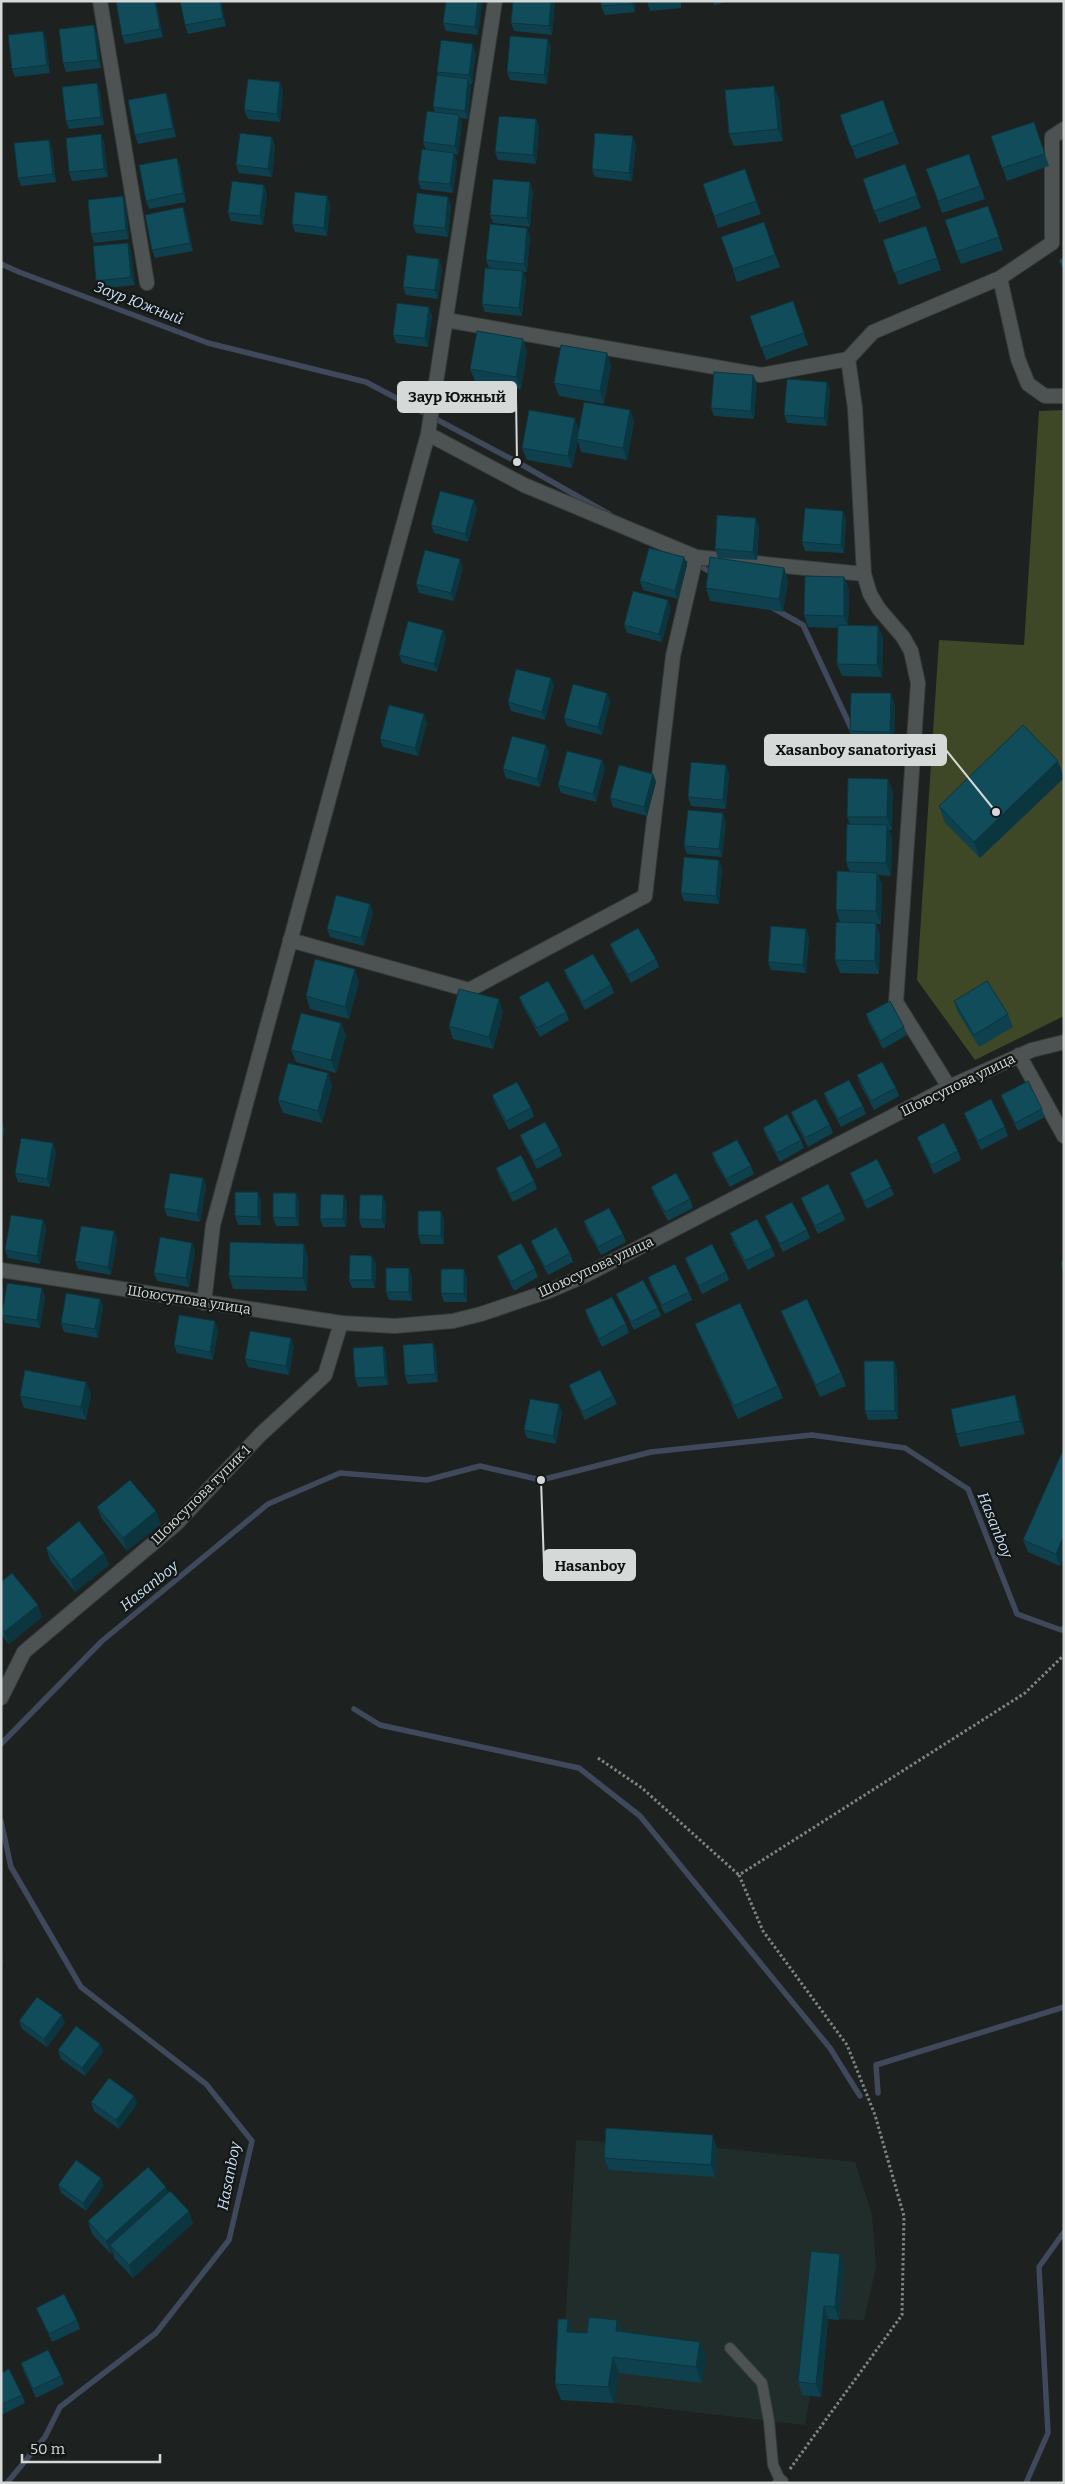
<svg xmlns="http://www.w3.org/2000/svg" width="1065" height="2484" font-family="Bitter,serif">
  <rect width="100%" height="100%" fill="#1d2120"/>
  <path fill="#212d2b" d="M 576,2140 L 717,2148 L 855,2162 L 872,2214 L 876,2267 L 864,2320 L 828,2319 L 821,2397 L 810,2396 L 805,2425 L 614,2403 L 561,2400 Z"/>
  <path fill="#3f4826" d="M 1064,410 L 1064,1016 L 975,1060 L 917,980 L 939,640 L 1024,645 L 1039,411 Z"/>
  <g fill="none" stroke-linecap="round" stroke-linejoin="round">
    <path stroke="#40495b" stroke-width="5.5" d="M 1,264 L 19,272 L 208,343 L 366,382 L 517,462 L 609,514
      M 695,563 L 715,575
      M 773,608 L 803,625 L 853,732
      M 354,1709 L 380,1725 L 579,1768 L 640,1816 L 830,2048 L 860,2096
      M 1,1744 L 102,1641 L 268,1504 L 340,1473 L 427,1480 L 480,1466 L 541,1480 L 651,1452 L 812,1435 L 905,1448 L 968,1489 L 1017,1614 L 1061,1630 L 1064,1628
      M 1,1821 L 11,1867 L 81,1987 L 206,2084 L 252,2141 L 229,2240 L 156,2333 L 60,2407 L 45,2437 L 7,2483
      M 878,2093 L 876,2065 L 1064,2007
      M 1026,2483 L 1048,2433 L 1039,2267 L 1064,2232"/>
    <g stroke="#383c3b" stroke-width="12">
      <path id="service" d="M 730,2348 L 762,2383 L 769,2421 L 773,2465 L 781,2482"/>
    </g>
    <g stroke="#383c3b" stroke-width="16">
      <path id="minor" d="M 100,1 L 147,283
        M 1000,278 L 1018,359 L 1028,384 L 1045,396 L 1064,396
        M 446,320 L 761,375 L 848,359 L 873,332 L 1000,278 L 1052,243 L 1052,137 L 1064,129
        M 848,359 L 855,408 L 864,574 L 870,594 L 879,609 L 903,637 L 911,651 L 918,683 L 896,1002 L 949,1087
        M 428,434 L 524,485 L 696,557 L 864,574
        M 290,940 L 469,990 L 645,896 L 673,656 L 696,557
        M 1019,1055 L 1064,1136
        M 204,1303 L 213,1225 L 428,434 L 495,1
        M 1,1698 L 24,1652 L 175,1525 L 261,1434 L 325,1375 L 341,1323
        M 780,2483 L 781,2482"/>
    </g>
    <g stroke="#383c3b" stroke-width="16">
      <path id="tertiary" d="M 1,1270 L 341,1323 L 395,1326 L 453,1321 L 481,1314 L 549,1291 L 586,1275 L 949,1087 L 1032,1050 L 1064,1042"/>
    </g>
    <path stroke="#808483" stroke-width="3" stroke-dasharray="2.5 2.5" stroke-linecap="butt" d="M 598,1758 L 642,1788 L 739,1875
      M 790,2469 L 902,2315 L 904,2216 L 875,2115 L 847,2045 L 763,1931 L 739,1875 L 1025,1693 L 1064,1655"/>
    <use href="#service" stroke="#4d5352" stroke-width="10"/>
    <use href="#minor" stroke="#4d5352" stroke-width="14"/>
    <use href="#tertiary" stroke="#4d5352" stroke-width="14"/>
  </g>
  <path fill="#0e414d" d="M 156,1 L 163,37 L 125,44 L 122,36 Z
    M 221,1 L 226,26 L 188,34 L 185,25 Z
    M 513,1 L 555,1 L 552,35 L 514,31 L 511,23 Z
    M 635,1 L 635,12 L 605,15 L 601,6 Z
    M 647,1 L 681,1 L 681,8 L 650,11 Z
    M 713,1 L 732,1 L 714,5 Z
    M 482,4 L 478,35 L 446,31 L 443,23 Z
    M 97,34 L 101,68 L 66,72 L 63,63 Z
    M 46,39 L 50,73 L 15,77 L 12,69 Z
    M 551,47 L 547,84 L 510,80 L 507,72 Z
    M 476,53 L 472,84 L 470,84 L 471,87 L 468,119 L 460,118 L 462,123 L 458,155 L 454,154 L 457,162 L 453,193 L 421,189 L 418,181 L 426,150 L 423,142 L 435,112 L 433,107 L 438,76 L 437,72 Z
    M 97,83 L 100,91 L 104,125 L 69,129 L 66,121 Z
    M 283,91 L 280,122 L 248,119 L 244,110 Z
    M 166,93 L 169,101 L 176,137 L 138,144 L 135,135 Z
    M 779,98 L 783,141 L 734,146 L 729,134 Z
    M 883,100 L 899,144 L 856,159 L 840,115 Z
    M 536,119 L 539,127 L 536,164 L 498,160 L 495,152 Z
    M 1034,122 L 1049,166 L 1007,181 L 991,136 Z
    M 101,134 L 104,143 L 108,177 L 72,181 L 69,172 Z
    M 49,140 L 52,148 L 56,182 L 21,186 L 18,178 Z
    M 275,145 L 272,177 L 239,173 L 236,165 Z
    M 636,145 L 632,181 L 595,177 L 592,169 Z
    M 969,154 L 985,199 L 942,213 L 926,169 Z
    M 177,158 L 180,166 L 186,202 L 149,209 L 146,201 Z
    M 905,164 L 921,208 L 879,223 L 863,179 Z
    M 745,169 L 761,214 L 718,228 L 703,184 Z
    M 533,191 L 530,227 L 493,223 L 490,215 Z
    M 267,193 L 263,225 L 231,221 L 228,213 Z
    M 123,196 L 126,205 L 129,239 L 94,243 L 91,234 Z
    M 327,196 L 330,204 L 327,236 L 295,232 L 292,224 Z
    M 451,205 L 448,237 L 416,233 L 413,225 Z
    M 988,206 L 1003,250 L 961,264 L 956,252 Z
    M 183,207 L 186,216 L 193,251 L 155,258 L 152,250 Z
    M 764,222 L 780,267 L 737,282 L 721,237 Z
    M 926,226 L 941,270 L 899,285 L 883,240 Z
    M 527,228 L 530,236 L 527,272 L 523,272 L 526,279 L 522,316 L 485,312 L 482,304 L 489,268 L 486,260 Z
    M 128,243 L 131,251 L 135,285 L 99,289 L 96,281 Z
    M 439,259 L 442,268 L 438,299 L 406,295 L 403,287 Z
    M 793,301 L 808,345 L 766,360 L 750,316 Z
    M 432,315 L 428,347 L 396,343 L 393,335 Z
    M 527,351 L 521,389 L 475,381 L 470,369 Z
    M 607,353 L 611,366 L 604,404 L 559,396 L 554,383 Z
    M 753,375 L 757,383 L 754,419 L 714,416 L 711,408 Z
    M 827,382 L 830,390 L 827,426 L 787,423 L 784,415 Z
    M 630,410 L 634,422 L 627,460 L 581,452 L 578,441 L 572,468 L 527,460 L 522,448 L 579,429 Z
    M 474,500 L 477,509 L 468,542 L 434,533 L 431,525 Z
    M 846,519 L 844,553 L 805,551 L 802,542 Z
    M 759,526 L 757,560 L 718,558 L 715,549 Z
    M 684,557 L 687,565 L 678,599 L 643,590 L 640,581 Z
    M 463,568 L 454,601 L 419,593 L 416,584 Z
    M 784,568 L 788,581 L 783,612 L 710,601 L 706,588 Z
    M 844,577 L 849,589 L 848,625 L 878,626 L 883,638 L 882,677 L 842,676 L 837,664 L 838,628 L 808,627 L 804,615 Z
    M 671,608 L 662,642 L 627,633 L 624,625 Z
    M 443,630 L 446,638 L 437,672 L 402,663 L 399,655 Z
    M 551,678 L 554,686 L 545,720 L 511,711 L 508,702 Z
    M 607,693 L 610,702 L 602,735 L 567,726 L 564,718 Z
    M 891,693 L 895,706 L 894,745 L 854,744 L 850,731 Z
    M 427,723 L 418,756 L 383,747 L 380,739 Z
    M 546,745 L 549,753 L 540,787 L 506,778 L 503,769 Z
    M 602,760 L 605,768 L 596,802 L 561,793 L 558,785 Z
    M 1058,761 L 980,858 L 945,823 L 939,806 Z
    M 729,773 L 726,809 L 691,806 L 688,797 Z
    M 653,774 L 656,782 L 647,816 L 613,807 L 610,798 Z
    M 893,791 L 892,830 L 889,830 L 892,837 L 891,876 L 878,875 L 882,885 L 881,924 L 876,924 L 880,935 L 879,974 L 840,973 L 835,960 L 840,922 L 836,910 L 850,872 L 846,862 L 850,824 L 847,817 Z
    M 726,822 L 722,857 L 687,854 L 684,846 Z
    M 722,868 L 719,904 L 684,901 L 681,893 Z
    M 370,904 L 373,913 L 364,946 L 330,937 L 327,929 Z
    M 806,929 L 809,937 L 806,973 L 771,970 L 768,962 Z
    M 610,944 L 656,959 L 659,967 L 631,983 L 613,952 Z
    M 355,969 L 359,982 L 349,1019 L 310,1009 L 306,996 Z
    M 564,970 L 611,985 L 614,993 L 585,1010 L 567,978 Z
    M 519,997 L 566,1012 L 569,1020 L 540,1037 L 522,1005 Z
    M 954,1001 L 1008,1014 L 1013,1027 L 979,1047 L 958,1013 Z
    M 503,1012 L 493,1049 L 453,1039 L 449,1026 Z
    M 866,1014 L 904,1027 L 907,1035 L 883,1049 L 869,1023 Z
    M 341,1023 L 346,1035 L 336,1073 L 296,1062 L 291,1050 Z
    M 328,1073 L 332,1086 L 322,1123 L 283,1113 L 278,1100 Z
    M 857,1075 L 896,1088 L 899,1096 L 874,1110 L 860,1084 Z
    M 824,1093 L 863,1106 L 866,1114 L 841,1127 L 827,1102 Z
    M 492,1095 L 531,1108 L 534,1117 L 509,1130 L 495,1104 Z
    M 1001,1095 L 1042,1109 L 1045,1117 L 1018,1131 L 1004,1103 Z
    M 791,1112 L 830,1125 L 833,1133 L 808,1147 L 794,1121 Z
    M 964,1113 L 1005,1127 L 1008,1136 L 981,1150 L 967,1121 Z
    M 763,1128 L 801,1140 L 804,1148 L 780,1162 L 766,1136 Z
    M 520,1135 L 559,1147 L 562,1156 L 537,1169 L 523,1143 Z
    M 917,1137 L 958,1151 L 961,1160 L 934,1174 L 920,1145 Z
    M 56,1152 L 50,1187 L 18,1182 L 15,1173 Z
    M 712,1153 L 751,1166 L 754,1174 L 730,1187 L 715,1162 Z
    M 496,1168 L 534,1181 L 537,1189 L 513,1202 L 499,1177 Z
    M 850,1173 L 891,1187 L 894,1195 L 867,1209 L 853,1181 Z
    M 203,1178 L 206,1187 L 200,1222 L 167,1216 L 164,1208 Z
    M 651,1187 L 690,1199 L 693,1208 L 668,1221 L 654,1195 Z
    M 296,1193 L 299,1201 L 299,1226 L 276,1226 L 273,1217 Z
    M 344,1195 L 347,1203 L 346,1227 L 323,1227 L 320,1219 Z
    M 801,1198 L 842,1212 L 845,1220 L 818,1234 L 804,1206 Z
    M 261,1200 L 261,1225 L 238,1225 L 235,1216 Z
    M 386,1204 L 385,1228 L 362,1228 L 359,1219 Z
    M 765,1216 L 807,1230 L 810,1238 L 783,1252 L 768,1224 Z
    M 444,1219 L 444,1244 L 421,1244 L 418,1235 Z
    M 43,1220 L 46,1229 L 40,1264 L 8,1258 L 5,1250 Z
    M 584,1221 L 623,1234 L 626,1242 L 601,1255 L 587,1230 Z
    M 114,1231 L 117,1239 L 111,1275 L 78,1269 L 75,1261 Z
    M 730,1233 L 772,1248 L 775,1256 L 748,1270 L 733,1242 Z
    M 531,1241 L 570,1253 L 573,1262 L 548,1275 L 534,1249 Z
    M 192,1243 L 195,1251 L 189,1287 L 157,1281 L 154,1273 Z
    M 372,1256 L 376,1264 L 375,1288 L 352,1288 L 349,1280 Z
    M 497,1256 L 535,1269 L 538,1277 L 514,1291 L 500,1264 Z
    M 308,1257 L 307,1291 L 233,1289 L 229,1276 Z
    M 685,1258 L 726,1272 L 729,1280 L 702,1294 L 688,1266 Z
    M 412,1276 L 412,1301 L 389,1300 L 386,1292 Z
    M 467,1277 L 467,1302 L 444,1302 L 441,1293 Z
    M 648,1277 L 689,1292 L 692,1300 L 665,1314 L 651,1286 Z
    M 616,1294 L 658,1308 L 661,1316 L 634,1330 Z
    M 45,1297 L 40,1328 L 5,1323 L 2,1315 Z
    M 100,1299 L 103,1307 L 98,1338 L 64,1332 L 61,1323 Z
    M 585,1310 L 626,1324 L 629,1333 L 602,1347 L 588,1319 Z
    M 781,1311 L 841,1373 L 846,1386 L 820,1397 L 786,1323 Z
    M 695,1324 L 778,1386 L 783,1398 L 738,1419 L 700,1336 Z
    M 218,1330 L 213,1360 L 177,1353 L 174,1345 Z
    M 294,1346 L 289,1375 L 248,1367 L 245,1359 Z
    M 383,1346 L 386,1354 L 388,1385 L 358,1387 L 355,1378 Z
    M 436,1352 L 438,1382 L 408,1384 L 405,1376 Z
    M 894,1361 L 897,1369 L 898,1419 L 868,1420 L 865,1411 Z
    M 86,1382 L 91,1394 L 86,1420 L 24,1408 L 20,1396 Z
    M 569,1385 L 613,1396 L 617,1404 L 585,1420 L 572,1394 Z
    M 1019,1408 L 1025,1434 L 960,1447 L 956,1434 Z
    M 562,1412 L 556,1444 L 527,1438 L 524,1430 Z
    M 1064,1448 L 1064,1558 L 1060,1566 L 1028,1552 L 1023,1540 Z
    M 97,1507 L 161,1524 L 127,1551 L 102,1519 Z
    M 46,1548 L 104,1553 L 109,1565 L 75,1592 L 50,1560 Z
    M 1,1582 L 42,1617 L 9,1644 L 1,1635 Z
    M 19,2021 L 65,2023 L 47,2047 L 22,2029 Z
    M 100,2044 L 103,2052 L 85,2076 L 61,2059 L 58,2050 Z
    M 134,2096 L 137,2104 L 119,2129 L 94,2111 L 91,2102 Z
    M 717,2148 L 715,2177 L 609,2170 L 604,2158 Z
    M 58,2185 L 104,2186 L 86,2211 L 61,2193 Z
    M 166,2187 L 168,2192 L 193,2223 L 133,2278 L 114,2258 L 113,2252 L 111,2254 L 92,2234 L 88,2221 Z
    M 811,2251 L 844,2266 L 839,2320 L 828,2319 L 821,2397 L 802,2395 L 798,2382 Z
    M 36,2308 L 77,2320 L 80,2329 L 52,2342 L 40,2316 Z
    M 617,2320 L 622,2332 L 700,2342 L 706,2358 L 702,2383 L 619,2373 L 614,2403 L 561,2400 L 555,2384 L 573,2332 L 587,2333 Z
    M 21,2363 L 61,2376 L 64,2384 L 36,2398 L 24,2372 Z
    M 1,2373 L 22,2395 L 25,2403 L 1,2415 Z"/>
  <path fill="#0b353f" d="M 155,1 L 156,1 L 163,37 L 160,29 Z
    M 220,1 L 221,1 L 226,26 L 223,18 Z
    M 478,1 L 481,1 L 482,4 L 478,35 L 475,27 Z
    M 551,1 L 555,1 L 552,35 L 549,26 Z
    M 632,1 L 635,1 L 635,12 L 632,4 Z
    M 94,25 L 97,34 L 101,68 L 98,60 Z
    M 43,31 L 46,39 L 50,73 L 47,65 Z
    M 548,39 L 551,47 L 547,84 L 544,75 Z
    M 473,44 L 476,53 L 472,84 L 469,75 Z
    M 468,79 L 471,87 L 468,119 L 465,111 Z
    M 280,82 L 283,91 L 280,122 L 277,114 Z
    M 97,83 L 100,91 L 104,125 L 101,117 Z
    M 774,86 L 779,98 L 783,141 L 778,129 Z
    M 166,93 L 169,101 L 176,137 L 173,128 Z
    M 459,115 L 462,123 L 458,155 L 455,146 Z
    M 536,119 L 539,127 L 536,164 L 533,155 Z
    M 101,134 L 104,143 L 108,177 L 104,169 Z
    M 633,136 L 636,145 L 632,181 L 629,173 Z
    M 272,137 L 275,145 L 272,177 L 268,169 Z
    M 49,140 L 52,148 L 56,182 L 53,174 Z
    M 454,153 L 457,162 L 453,193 L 450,184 Z
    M 177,158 L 180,166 L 186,202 L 183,193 Z
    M 530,182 L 533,191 L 530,227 L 527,218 Z
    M 264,185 L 267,193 L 263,225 L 260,216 Z
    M 123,196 L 126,205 L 129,239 L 126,230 Z
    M 327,196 L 330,204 L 327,236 L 324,228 Z
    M 448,197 L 451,205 L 448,237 L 445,228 Z
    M 183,207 L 186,216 L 193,251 L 190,243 Z
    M 527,228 L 530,236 L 527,272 L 524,264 Z
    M 128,243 L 131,251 L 135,285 L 131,277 Z
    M 439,259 L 442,268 L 438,299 L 435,290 Z
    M 523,271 L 526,279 L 522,316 L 519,308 Z
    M 429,307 L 432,315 L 428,347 L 425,338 Z
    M 523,339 L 527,351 L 521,389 L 516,377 Z
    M 607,353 L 611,366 L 604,404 L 600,391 Z
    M 753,375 L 757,383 L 754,419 L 751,411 Z
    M 827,382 L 830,390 L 827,426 L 824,418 Z
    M 630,410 L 634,422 L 627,460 L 623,448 Z
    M 575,418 L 579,430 L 577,439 L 578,441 L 572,468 L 568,456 Z
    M 474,500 L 477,509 L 468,542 L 465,534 Z
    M 843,511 L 846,519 L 844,553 L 841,545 Z
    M 756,518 L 759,526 L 757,560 L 753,552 Z
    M 684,557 L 687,565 L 678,599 L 675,591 Z
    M 460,559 L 463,568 L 454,601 L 451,593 Z
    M 784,568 L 788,581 L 783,612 L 779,599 Z
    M 844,577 L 849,589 L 848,628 L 844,616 Z
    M 668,600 L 671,608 L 662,642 L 659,634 Z
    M 878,626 L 883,638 L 882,677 L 877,665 Z
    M 443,630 L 446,638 L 437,672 L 434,664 Z
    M 551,678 L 554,686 L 545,720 L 542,712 Z
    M 607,693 L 610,702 L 602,735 L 598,727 Z
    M 891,693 L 895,706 L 894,745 L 890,732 Z
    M 424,714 L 427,723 L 418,756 L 415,748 Z
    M 546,745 L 549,753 L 540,787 L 537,779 Z
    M 602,760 L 605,768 L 596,802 L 593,794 Z
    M 1058,761 L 1064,778 L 980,858 L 974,842 Z
    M 726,765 L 729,773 L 726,809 L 723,800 Z
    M 653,774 L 656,782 L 647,816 L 644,807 Z
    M 888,779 L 893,791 L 892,830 L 887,817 Z
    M 723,813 L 726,822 L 722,857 L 719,849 Z
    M 887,825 L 892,837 L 891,876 L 886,863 Z
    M 719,860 L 722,868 L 719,904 L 716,896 Z
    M 877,873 L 882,885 L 881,924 L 876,911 Z
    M 370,904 L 373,913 L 364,946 L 361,938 Z
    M 876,923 L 880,935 L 879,974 L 875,961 Z
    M 806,929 L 809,937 L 806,973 L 803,965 Z
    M 355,969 L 359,982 L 349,1019 L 345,1007 Z
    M 499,999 L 503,1012 L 493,1049 L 489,1037 Z
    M 341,1023 L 346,1035 L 336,1073 L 331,1060 Z
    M 328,1073 L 332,1086 L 322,1123 L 318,1111 Z
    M 2,1121 L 5,1129 L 1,1149 L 1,1123 Z
    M 53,1143 L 56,1152 L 50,1187 L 47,1179 Z
    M 203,1178 L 206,1187 L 200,1222 L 197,1214 Z
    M 258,1192 L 261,1200 L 261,1225 L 258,1217 Z
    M 296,1193 L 299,1201 L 299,1226 L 296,1218 Z
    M 344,1195 L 347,1203 L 346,1227 L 343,1219 Z
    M 383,1195 L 386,1204 L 385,1228 L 382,1220 Z
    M 441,1211 L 444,1219 L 444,1244 L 441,1236 Z
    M 43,1220 L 46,1229 L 40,1264 L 37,1256 Z
    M 114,1231 L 117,1239 L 111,1275 L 108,1267 Z
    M 192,1243 L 195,1251 L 189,1287 L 186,1278 Z
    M 304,1244 L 308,1257 L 307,1291 L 303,1278 Z
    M 372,1256 L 376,1264 L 375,1288 L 372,1280 Z
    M 409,1268 L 412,1276 L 412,1301 L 409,1292 Z
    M 464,1269 L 467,1277 L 467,1302 L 464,1294 Z
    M 1,1282 L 4,1289 L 1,1309 Z
    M 42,1288 L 45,1297 L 40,1328 L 37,1320 Z
    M 100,1299 L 103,1307 L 98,1338 L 95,1329 Z
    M 215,1321 L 218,1330 L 213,1360 L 210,1352 Z
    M 291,1338 L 294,1346 L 289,1375 L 286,1366 Z
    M 433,1343 L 436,1352 L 438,1382 L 435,1374 Z
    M 383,1346 L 386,1354 L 388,1385 L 385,1377 Z
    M 894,1361 L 897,1369 L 898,1419 L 895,1411 Z
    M 86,1382 L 91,1394 L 86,1420 L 81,1407 Z
    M 1015,1395 L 1019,1408 L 1025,1434 L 1020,1421 Z
    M 559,1404 L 562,1412 L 556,1444 L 553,1436 Z
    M 156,1511 L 161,1524 L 127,1551 L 123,1538 Z
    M 1064,1535 L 1064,1558 L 1060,1566 L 1056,1554 Z
    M 104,1553 L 109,1565 L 75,1592 L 71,1580 Z
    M 38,1605 L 42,1617 L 9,1644 L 4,1632 Z
    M 1,1954 L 4,1961 L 1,1965 Z
    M 62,2015 L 65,2023 L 47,2047 L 44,2039 Z
    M 100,2044 L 103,2052 L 85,2076 L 82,2068 Z
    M 134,2096 L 137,2104 L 119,2129 L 116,2120 Z
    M 713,2135 L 717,2148 L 715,2177 L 711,2165 Z
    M 101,2178 L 104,2186 L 86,2211 L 83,2203 Z
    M 166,2187 L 171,2199 L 110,2245 L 113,2252 L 111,2254 L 106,2241 Z
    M 189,2211 L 193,2223 L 133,2278 L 129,2265 Z
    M 840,2254 L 844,2266 L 839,2320 L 835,2307 Z
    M 824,2306 L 828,2319 L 821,2397 L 816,2384 Z
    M 568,2319 L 574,2335 L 567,2332 Z
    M 617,2320 L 623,2337 L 616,2331 Z
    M 700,2342 L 706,2358 L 702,2383 L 696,2367 Z
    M 613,2357 L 619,2373 L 614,2403 L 608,2387 Z"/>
  <path fill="#104c5a" stroke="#0b353f" d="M 116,1 L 155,1 L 160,29 L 122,36 Z
    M 180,1 L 220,1 L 223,18 L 185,25 Z
    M 446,1 L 478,1 L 475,27 L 443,23 Z
    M 513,1 L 551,1 L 549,26 L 511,23 Z
    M 601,1 L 632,1 L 632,4 L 601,6 Z
    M 94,25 L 98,60 L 63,63 L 59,29 Z
    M 43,31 L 47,65 L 12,69 L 8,35 Z
    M 510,36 L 548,39 L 544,75 L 507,72 Z
    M 441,40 L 473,44 L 469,75 L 437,72 Z
    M 437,75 L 468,79 L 465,111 L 433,107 Z
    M 248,79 L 280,82 L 277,114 L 244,110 Z
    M 97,83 L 101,117 L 66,121 L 62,87 Z
    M 774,86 L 778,129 L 729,134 L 725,90 Z
    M 166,93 L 173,128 L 135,135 L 128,100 Z
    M 883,100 L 894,132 L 851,147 L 840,115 Z
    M 427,111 L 459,115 L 455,146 L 423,142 Z
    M 499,116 L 536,119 L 533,155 L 495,152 Z
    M 1034,122 L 1045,154 L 1002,168 L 991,136 Z
    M 240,133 L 272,137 L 268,169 L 236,165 Z
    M 595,133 L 633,136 L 629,173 L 592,169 Z
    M 101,134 L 104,169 L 69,172 L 66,138 Z
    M 49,140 L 53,174 L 18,178 L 14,143 Z
    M 422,149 L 454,153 L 450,184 L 418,181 Z
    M 969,154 L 980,186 L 938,201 L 926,169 Z
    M 177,158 L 183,193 L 146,201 L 139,165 Z
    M 905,164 L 917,196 L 874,211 L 863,179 Z
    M 745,169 L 756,201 L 714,216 L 703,184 Z
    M 493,179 L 530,182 L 527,218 L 490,215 Z
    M 232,181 L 264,185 L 260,216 L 228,213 Z
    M 295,192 L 327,196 L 324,228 L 292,224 Z
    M 417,193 L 448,197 L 445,228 L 413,225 Z
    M 123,196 L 126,230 L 91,234 L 88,200 Z
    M 988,206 L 999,237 L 956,252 L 945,220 Z
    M 183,207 L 190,243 L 152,250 L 145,215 Z
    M 764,222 L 775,255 L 733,269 L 721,237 Z
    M 490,224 L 527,228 L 524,264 L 486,260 Z
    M 926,226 L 937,258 L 894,273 L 883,240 Z
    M 128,243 L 131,277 L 96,281 L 93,246 Z
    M 407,255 L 439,259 L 435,290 L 403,287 Z
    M 1064,258 L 1064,272 L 1059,260 Z
    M 485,268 L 523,271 L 519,308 L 482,304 Z
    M 793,301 L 804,333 L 761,348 L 750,316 Z
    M 397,303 L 429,307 L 425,338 L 393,335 Z
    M 477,331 L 523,339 L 516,377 L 470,369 Z
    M 561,345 L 607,353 L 600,391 L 554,383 Z
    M 714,372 L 753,375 L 751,411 L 711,408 Z
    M 787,379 L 827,382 L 824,418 L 784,415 Z
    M 584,402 L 630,410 L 623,448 L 577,439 Z
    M 529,410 L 575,418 L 568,456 L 522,448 Z
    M 440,491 L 474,500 L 465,534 L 431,525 Z
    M 805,508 L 843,511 L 841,545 L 802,542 Z
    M 717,515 L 756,518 L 753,552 L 715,549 Z
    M 649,548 L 684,557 L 675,591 L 640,581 Z
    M 425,550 L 460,559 L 451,593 L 416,584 Z
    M 710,557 L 784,568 L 779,599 L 706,588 Z
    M 805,576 L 844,577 L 844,616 L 804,615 Z
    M 633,591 L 668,600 L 659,634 L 624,625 Z
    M 408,621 L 443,630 L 434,664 L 399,655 Z
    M 838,625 L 878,626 L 877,665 L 837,664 Z
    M 516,669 L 551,678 L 542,712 L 508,702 Z
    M 573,684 L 607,693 L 598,727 L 564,718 Z
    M 851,693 L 891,693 L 890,732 L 850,731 Z
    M 389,705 L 424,714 L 415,748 L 380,739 Z
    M 1023,725 L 1058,761 L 974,842 L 939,806 Z
    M 512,736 L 546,745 L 537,779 L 503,769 Z
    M 567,751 L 602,760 L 593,794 L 558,785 Z
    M 691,762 L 726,765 L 723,800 L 688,797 Z
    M 619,765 L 653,774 L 644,807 L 610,798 Z
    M 848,778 L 888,779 L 887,817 L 847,817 Z
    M 688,810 L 723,813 L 719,849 L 684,846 Z
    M 847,824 L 887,825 L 886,863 L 846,862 Z
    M 684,857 L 719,860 L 716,896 L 681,893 Z
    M 837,871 L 877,873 L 876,911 L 836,910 Z
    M 336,895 L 370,904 L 361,938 L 327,929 Z
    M 836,922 L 876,923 L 875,961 L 835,960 Z
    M 771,926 L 806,929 L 803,965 L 768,962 Z
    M 638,928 L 656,959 L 628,975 L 610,944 Z
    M 593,954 L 611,985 L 582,1002 L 564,970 Z
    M 315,959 L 355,969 L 345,1007 L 306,996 Z
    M 548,981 L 566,1012 L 537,1028 L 519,997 Z
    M 987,981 L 1008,1014 L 974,1035 L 954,1001 Z
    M 459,989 L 499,999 L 489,1037 L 449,1026 Z
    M 890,1001 L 904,1027 L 880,1041 L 866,1014 Z
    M 301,1013 L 341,1023 L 331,1060 L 291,1050 Z
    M 882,1062 L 896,1088 L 871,1101 L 857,1075 Z
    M 288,1063 L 328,1073 L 318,1111 L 278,1100 Z
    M 849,1080 L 863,1106 L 838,1119 L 824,1093 Z
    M 1028,1081 L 1042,1109 L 1015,1123 L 1001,1095 Z
    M 517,1082 L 531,1108 L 506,1121 L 492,1095 Z
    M 816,1099 L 830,1125 L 805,1138 L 791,1112 Z
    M 991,1099 L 1005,1127 L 978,1141 L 964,1113 Z
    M 787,1114 L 801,1140 L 777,1153 L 763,1128 Z
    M 545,1122 L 559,1147 L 534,1161 L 520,1135 Z
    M 944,1123 L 958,1151 L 931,1165 L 917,1137 Z
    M 21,1138 L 53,1143 L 47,1179 L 15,1173 Z
    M 737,1140 L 751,1166 L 726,1179 L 712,1153 Z
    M 521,1155 L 534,1181 L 510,1194 L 496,1168 Z
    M 877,1159 L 891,1187 L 864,1201 L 850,1173 Z
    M 170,1173 L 203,1178 L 197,1214 L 164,1208 Z
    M 676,1173 L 690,1199 L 665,1212 L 651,1187 Z
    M 828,1184 L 842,1212 L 815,1226 L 801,1198 Z
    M 235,1192 L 258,1192 L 258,1217 L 235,1216 Z
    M 273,1193 L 296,1193 L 296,1218 L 273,1217 Z
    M 321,1194 L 344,1195 L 343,1219 L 320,1219 Z
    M 360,1195 L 383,1195 L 382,1220 L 359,1219 Z
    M 792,1202 L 807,1230 L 780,1244 L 765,1216 Z
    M 609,1208 L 623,1234 L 598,1247 L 584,1221 Z
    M 418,1211 L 441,1211 L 441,1236 L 418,1235 Z
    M 11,1215 L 43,1220 L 37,1256 L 5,1250 Z
    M 757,1219 L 772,1248 L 745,1261 L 730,1233 Z
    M 81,1226 L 114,1231 L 108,1267 L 75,1261 Z
    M 556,1227 L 570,1253 L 545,1267 L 531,1241 Z
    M 160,1237 L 192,1243 L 186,1278 L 154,1273 Z
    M 230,1242 L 304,1244 L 303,1278 L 229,1276 Z
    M 521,1243 L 535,1269 L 511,1282 L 497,1256 Z
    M 712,1244 L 726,1272 L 699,1286 L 685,1258 Z
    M 350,1255 L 372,1256 L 372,1280 L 349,1280 Z
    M 1064,1261 L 1064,1276 L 1061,1262 Z
    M 675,1264 L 689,1292 L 662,1305 L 648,1277 Z
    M 386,1268 L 409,1268 L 409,1292 L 386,1292 Z
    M 441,1269 L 464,1269 L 464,1294 L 441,1293 Z
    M 643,1280 L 658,1308 L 631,1322 L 616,1294 Z
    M 7,1283 L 42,1288 L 37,1320 L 2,1315 Z
    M 66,1293 L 100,1299 L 95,1329 L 61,1323 Z
    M 612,1297 L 626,1324 L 599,1339 L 585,1310 Z
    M 807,1299 L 841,1373 L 816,1385 L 781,1311 Z
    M 740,1303 L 778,1386 L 734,1406 L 695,1324 Z
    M 179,1315 L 215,1321 L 210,1352 L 174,1345 Z
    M 250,1331 L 291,1338 L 286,1366 L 245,1359 Z
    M 433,1343 L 435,1374 L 405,1376 L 403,1345 Z
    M 383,1346 L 385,1377 L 355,1378 L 353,1348 Z
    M 864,1361 L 894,1361 L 895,1411 L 865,1411 Z
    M 25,1370 L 86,1382 L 81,1407 L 20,1396 Z
    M 600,1370 L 613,1396 L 582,1412 L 569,1385 Z
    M 1015,1395 L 1020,1421 L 956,1434 L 951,1409 Z
    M 530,1399 L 559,1404 L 553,1436 L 524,1430 Z
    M 1064,1448 L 1064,1535 L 1056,1554 L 1023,1540 Z
    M 130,1480 L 156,1511 L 123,1538 L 97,1507 Z
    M 79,1521 L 104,1553 L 71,1580 L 46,1548 Z
    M 12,1573 L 38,1605 L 4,1632 L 1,1628 L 1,1582 Z
    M 37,1997 L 62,2015 L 44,2039 L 19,2021 Z
    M 76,2026 L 100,2044 L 82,2068 L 58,2050 Z
    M 109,2078 L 134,2096 L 116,2120 L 91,2102 Z
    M 606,2128 L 713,2135 L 711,2165 L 604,2158 Z
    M 76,2160 L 101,2178 L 83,2203 L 58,2185 Z
    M 148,2167 L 166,2187 L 106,2241 L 88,2221 Z
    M 170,2191 L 189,2211 L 129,2265 L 110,2245 Z
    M 811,2251 L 840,2254 L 835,2307 L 824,2306 L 816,2384 L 798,2382 Z
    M 64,2294 L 77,2320 L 49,2334 L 36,2308 Z
    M 589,2317 L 617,2320 L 616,2331 L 700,2342 L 696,2367 L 613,2357 L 608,2387 L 555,2384 L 558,2319 L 568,2319 L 567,2332 L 587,2333 Z
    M 48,2350 L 61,2376 L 33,2389 L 21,2363 Z
    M 9,2369 L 22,2395 L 1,2405 L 1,2373 Z"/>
  <g text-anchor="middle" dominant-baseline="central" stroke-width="4.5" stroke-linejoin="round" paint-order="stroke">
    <g font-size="14" fill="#d5d9d8" stroke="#131817">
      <text transform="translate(958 1085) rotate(-26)">Шоюсупова улица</text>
      <text transform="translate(596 1267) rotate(-25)">Шоюсупова улица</text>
      <text transform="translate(189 1300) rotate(9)">Шоюсупова улица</text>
      <text transform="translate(201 1495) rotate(-45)">Шоюсупова тупик 1</text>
    </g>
    <g font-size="15" font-style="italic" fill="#cbdff5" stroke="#131817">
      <text transform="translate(139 303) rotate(21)">Заур Южный</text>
      <text transform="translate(995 1525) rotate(68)">Hasanboy</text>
      <text transform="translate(149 1586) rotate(-39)">Hasanboy</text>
      <text transform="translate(229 2176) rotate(-79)">Hasanboy</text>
    </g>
  </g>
  <path fill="none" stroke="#d5d9d8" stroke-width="2" d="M517 462L516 397M996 812L946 750M541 1480L544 1565"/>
  <g fill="#d5d9d8" stroke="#131817" stroke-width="2">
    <circle cx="517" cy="462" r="5"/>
    <circle cx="996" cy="812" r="5"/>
    <circle cx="541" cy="1480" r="5"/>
  </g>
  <g fill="#d5d9d8" stroke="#d5d9d8" stroke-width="2">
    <rect x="398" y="382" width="118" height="30" rx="5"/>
    <rect x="765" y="735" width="181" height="30" rx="5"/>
    <rect x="544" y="1550" width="91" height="30" rx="5"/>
  </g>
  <g font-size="15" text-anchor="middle" font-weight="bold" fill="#111">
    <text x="457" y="402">Заур Южный</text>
    <text x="856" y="755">Xasanboy sanatoriyasi</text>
    <text x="590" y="1571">Hasanboy</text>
  </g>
  <rect width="1065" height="2484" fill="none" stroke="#d5d9d8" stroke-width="5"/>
  <path d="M22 2454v8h138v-8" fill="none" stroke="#d5d9d8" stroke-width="2.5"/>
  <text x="30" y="2454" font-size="15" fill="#d5d9d8" stroke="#131817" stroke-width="4" paint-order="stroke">50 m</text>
</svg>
